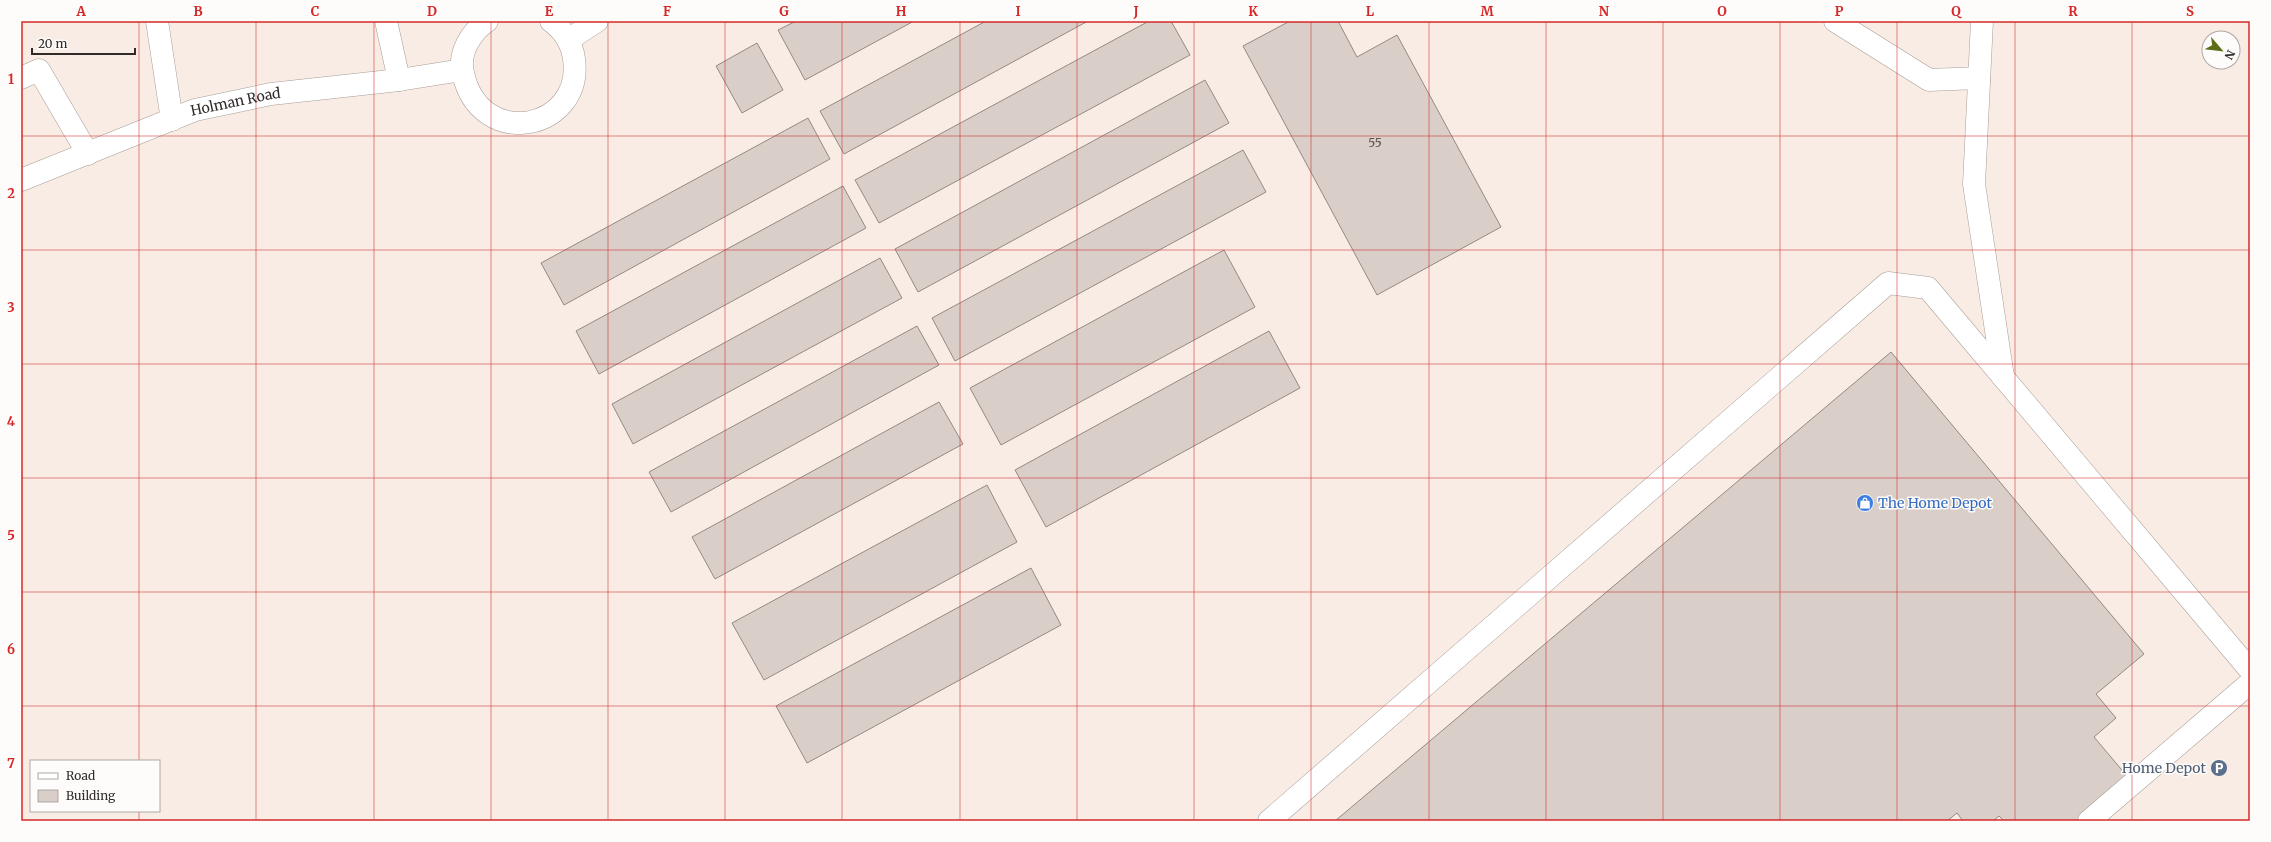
<svg xmlns="http://www.w3.org/2000/svg" width="2271" height="842" font-family="Merriweather,serif">
  <rect width="100%" height="100%" fill="#f8ece5"/>
  <path fill="#dacec8" stroke="#948983" d="M 796,21 L 914,21 L 805,80 L 778,30 Z
    M 986,21 L 1088,21 L 844,154 L 820,111 Z
    M 1149,21 L 1171,21 L 1190,55 L 879,223 L 855,180 Z
    M 1290,21 L 1338,21 L 1357,57 L 1397,35 L 1501,227 L 1377,295 L 1243,46 Z
    M 757,43 L 783,90 L 742,113 L 716,66 Z
    M 1205,80 L 1229,123 L 918,292 L 895,249 Z
    M 808,118 L 830,159 L 564,305 L 541,263 Z
    M 1243,150 L 1266,192 L 955,361 L 932,318 Z
    M 843,186 L 866,228 L 599,374 L 576,331 Z
    M 1224,250 L 1255,307 L 1001,445 L 970,388 Z
    M 880,258 L 902,298 L 633,444 L 612,404 Z
    M 917,326 L 939,365 L 671,512 L 649,472 Z
    M 1269,331 L 1300,388 L 1046,527 L 1015,470 Z
    M 1891,352 L 2144,654 L 2096,694 L 2116,718 L 2094,737 L 2132,782 L 2086,821 L 2004,821 L 1999,816 L 1993,821 L 1963,821 L 1957,813 L 1947,821 L 1335,821 Z
    M 939,402 L 963,444 L 715,579 L 692,537 Z
    M 987,485 L 1017,542 L 764,680 L 732,623 Z
    M 1031,568 L 1061,625 L 807,763 L 776,706 Z"/>
  <g fill="none" stroke-linecap="round" stroke-linejoin="round">
    <g stroke="#a89d97" stroke-width="23">
      <g id="minor">
        <path d="M 157,21 L 172,120"/>
        <path d="M 386,21 L 399,80"/>
        <path d="M 487,21 C 471,32 458,53 463,73 C 480,152 584,130 574,59 C 572,43 563,30 551,21"/>
        <path d="M 1835,21 L 1929,80 L 1979,78"/>
        <path d="M 1982,21 L 1974,184 L 2003,377"/>
        <path d="M 568,40 L 597,21"/>
        <path d="M 21,78 L 39,70 L 88,154"/>
        <path id="s1" d="M 21,180 L 195,110 L 271,94 L 399,80 L 462,70"/>
        <path d="M 1269,821 L 1888,283 L 1928,288 L 2250,670"/>
        <path d="M 2089,821 L 2250,683"/>
      </g>
    </g>
    <use href="#minor" stroke="#fff" stroke-width="22"/>
  </g>
  <path fill="none" stroke="#d62828" stroke-width="1" stroke-opacity="0.55" d="M 139,21 L 139,761M 256,21 L 256,821M 374,21 L 374,821M 491,21 L 491,821M 608,21 L 608,821M 725,21 L 725,821M 842,21 L 842,821M 960,21 L 960,821M 1077,21 L 1077,821M 1194,21 L 1194,821M 1311,21 L 1311,821M 1429,21 L 1429,821M 1546,21 L 1546,821M 1663,21 L 1663,821M 1780,21 L 1780,821M 1897,21 L 1897,821M 2015,21 L 2015,821M 2132,21 L 2132,821M 21,136 L 2250,136M 21,250 L 2250,250M 21,364 L 2250,364M 21,478 L 2250,478M 21,592 L 2250,592M 21,706 L 2250,706M 139,811 L 139,821"/>
  <defs>
    <g id="shop-disc" transform="scale(0.9)"><circle r="9.5" fill="#3f7fe0" stroke="#fefcfa"/><path d="M-5-2.5h2.3a2.7 3.5 0 0 1 5.4 0H5L5.5 6h-11ZM-1.5-2.5h3a1.5 2.3 0 0 0-3 0Z" fill="#fff"/></g>
    <g id="parking-disc" transform="scale(0.9)"><circle r="9.5" fill="#5c6f8a" stroke="#fefcfa"/><path d="M-3.5-5.5H1a3.5 3.5 0 0 1 0 7H-1V5.5H-3.5ZM-1-3.4V-.6H.8a1.4 1.4 0 0 0 0-2.8Z" fill="#fff"/></g>
  </defs>
  <g fill-rule="evenodd">
    <use href="#shop-disc" x="1865" y="503"/>
    <use href="#parking-disc" x="2219" y="768"/>
  </g>
  <g text-anchor="middle" dominant-baseline="central" stroke-width="3" stroke-linejoin="round" paint-order="stroke">
    <g font-size="12" fill="#5a5451">
      <text x="1375" y="142">55</text>
    </g>
    <g font-size="14" fill="#302b29" stroke="#fefcfa">
      <text stroke="none"><textPath href="#s1" startOffset="229">Holman Road</textPath></text>
    </g>
    <g font-size="14" fill="#366cbe" stroke="#fefcfa" text-anchor="start">
      <text x="1878" y="503">The Home Depot</text>
    </g>
    <g font-size="14" fill="#4e5e75" stroke="#fefcfa" text-anchor="end">
      <text x="2206" y="768">Home Depot</text>
    </g>
  </g>
  <rect width="2271" height="842" fill="none" stroke="#fefcfa" stroke-width="44"/>
  <rect x="30" y="760" width="130" height="52" fill="#fefcfa" stroke="#aca8a6"/>
  <rect x="38" y="773" width="20" height="6" fill="#ffffff" stroke="#aca8a6"/>
  <text x="66" y="780" font-size="12" fill="#302b29">Road</text>
  <rect x="38" y="790" width="20" height="12" fill="#dacec8" stroke="#aca8a6"/>
  <text x="66" y="800" font-size="12" fill="#302b29">Building</text>
  <g transform="translate(2221 50) rotate(118)"><circle r="19" fill="#fefcfa" stroke="#aca8a6"/>
  <path d="M0-3L7 15L0 10L-7 15Z" fill="#5e6d18"/>
  <text y="-6" font-size="11" font-weight="bold" text-anchor="middle" fill="#302b29">N</text>
  </g>
  <path d="M32 48v6h103v-6" fill="none" stroke="#302b29" stroke-width="2"/>
  <text x="38" y="48" font-size="12" fill="#302b29" stroke="#fefcfa" stroke-width="3" paint-order="stroke">20 m</text>
  <rect x="22" y="22" width="2227" height="798" fill="none" stroke="#d62828" stroke-width="1.5"/>
  <g font-size="13" text-anchor="middle" font-weight="bold" fill="#d62828">
    <text x="81" y="16">A</text>
    <text x="198" y="16">B</text>
    <text x="315" y="16">C</text>
    <text x="432" y="16">D</text>
    <text x="549" y="16">E</text>
    <text x="667" y="16">F</text>
    <text x="784" y="16">G</text>
    <text x="901" y="16">H</text>
    <text x="1018" y="16">I</text>
    <text x="1136" y="16">J</text>
    <text x="1253" y="16">K</text>
    <text x="1370" y="16">L</text>
    <text x="1487" y="16">M</text>
    <text x="1604" y="16">N</text>
    <text x="1722" y="16">O</text>
    <text x="1839" y="16">P</text>
    <text x="1956" y="16">Q</text>
    <text x="2073" y="16">R</text>
    <text x="2190" y="16">S</text>
    <text x="11" y="84">1</text>
    <text x="11" y="198">2</text>
    <text x="11" y="312">3</text>
    <text x="11" y="426">4</text>
    <text x="11" y="540">5</text>
    <text x="11" y="654">6</text>
    <text x="11" y="768">7</text>
  </g>
</svg>
